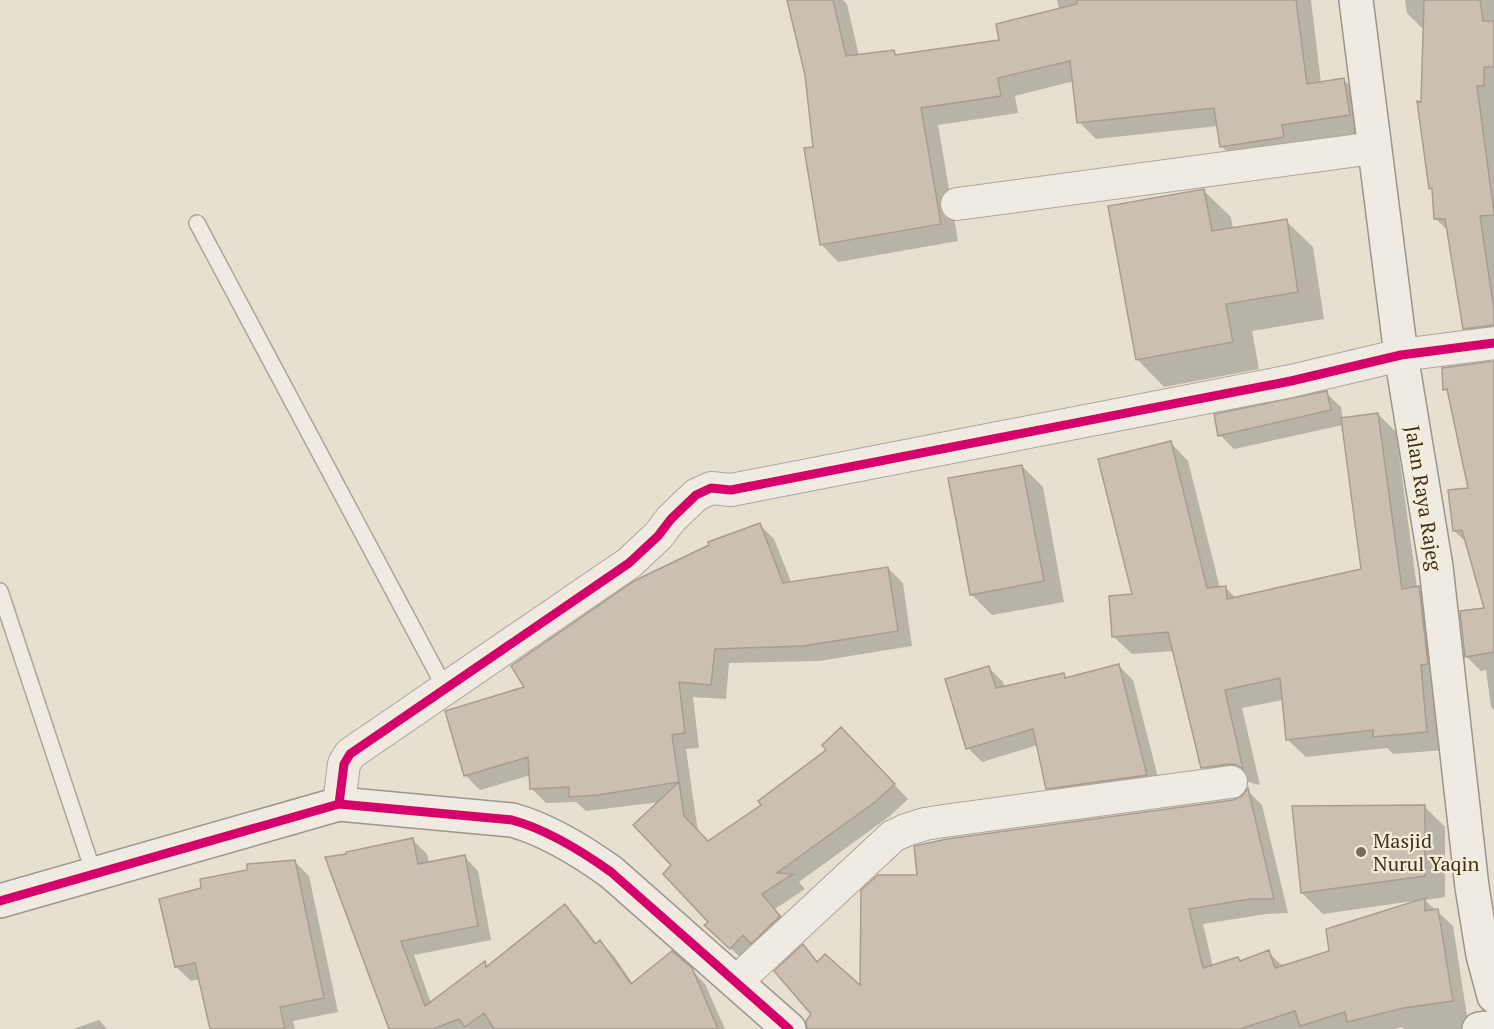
<svg xmlns="http://www.w3.org/2000/svg" width="1494" height="1029" font-family="'PT Serif',serif">
  <rect width="100%" height="100%" fill="#e7e0d1"/>
  <path fill="#0003" d="M 789,0 L 843,0 L 847,4 L 859,56 L 894,52 L 898,56 L 1001,41 L 1059,10 L 1057,0 L 1311,0 L 1321,83 L 1344,80 L 1361,97 L 1366,132 L 1299,142 L 1301,154 L 1239,163 L 1221,146 L 1218,126 L 1096,139 L 1079,122 L 1074,81 L 1015,96 L 1018,113 L 938,125 L 958,241 L 838,262 L 821,244 L 815,148 L 807,75 Z
    M 1405,0 L 1494,0 L 1494,341 L 1479,343 L 1464,328 L 1449,232 L 1436,219 L 1434,191 L 1430,188 L 1422,103 L 1425,28 L 1422,28 L 1407,13 Z
    M 1204,191 L 1231,217 L 1233,229 L 1286,221 L 1313,247 L 1324,319 L 1252,331 L 1259,369 L 1164,387 L 1138,360 L 1109,207 Z
    M 1494,363 L 1494,710 L 1491,707 L 1486,670 L 1481,671 L 1466,656 L 1486,609 L 1468,544 L 1454,531 L 1469,489 L 1449,393 L 1445,389 Z
    M 1326,393 L 1341,407 L 1343,419 L 1378,414 L 1396,432 L 1417,588 L 1437,606 L 1445,750 L 1393,754 L 1387,748 L 1306,757 L 1287,739 L 1282,700 L 1242,708 L 1260,785 L 1248,782 L 1221,785 L 1203,767 L 1174,651 L 1132,654 L 1113,636 L 1134,595 L 1170,442 L 1188,461 L 1220,588 L 1226,588 L 1236,598 L 1362,570 L 1343,425 L 1234,449 L 1220,435 Z
    M 1022,466 L 1043,487 L 1064,602 L 992,615 L 971,594 Z
    M 760,525 L 774,539 L 792,584 L 888,568 L 903,583 L 912,646 L 819,661 L 729,663 L 726,699 L 693,697 L 699,748 L 686,749 L 698,832 L 708,843 L 855,743 L 908,799 L 890,816 L 799,882 L 805,889 L 775,909 L 794,931 L 745,962 L 706,925 L 710,922 L 660,802 L 586,811 L 576,802 L 546,803 L 531,788 L 531,775 L 480,790 L 465,775 L 527,688 Z
    M 1119,666 L 1133,680 L 1161,789 L 1062,803 L 1047,788 L 1038,745 L 982,762 L 968,748 L 988,667 L 1003,682 L 1005,688 L 1063,675 L 1067,679 Z
    M 1248,791 L 1262,805 L 1288,913 L 1266,914 L 1203,924 L 1213,967 L 1238,959 L 1241,962 L 1268,952 L 1284,967 L 1330,952 L 1414,903 L 1413,901 L 1323,914 L 1302,893 L 1424,806 L 1445,827 L 1445,897 L 1425,900 L 1453,926 L 1469,1029 L 1403,1029 L 1403,1027 L 1394,1029 L 817,1029 L 813,1014 L 803,946 L 819,963 L 862,989 L 919,877 L 1234,801 L 1243,797 Z
    M 413,840 L 427,854 L 429,863 L 465,857 L 478,871 L 491,940 L 414,955 L 431,1003 L 484,963 L 488,966 L 565,906 L 579,920 L 597,944 L 600,942 L 614,956 L 633,984 L 691,969 L 705,984 L 725,1029 L 390,1029 Z
    M 295,862 L 309,876 L 338,1012 L 293,1021 L 295,1029 L 212,1029 L 200,979 L 191,981 L 176,967 Z
    M 99,1020 L 107,1029 L 73,1029 Z"/>
  <path fill="#cbbfb2" stroke="#a89c90" stroke-width="1.5" d="M 787,0 L 833,0 L 846,56 L 894,50 L 895,55 L 999,40 L 996,24 L 1077,4 L 1077,0 L 1296,0 L 1307,84 L 1344,78 L 1350,115 L 1282,125 L 1284,137 L 1220,147 L 1214,108 L 1077,123 L 1070,61 L 998,78 L 1001,96 L 921,108 L 941,224 L 820,245 L 804,148 L 813,147 L 805,75 Z
    M 1424,0 L 1480,0 L 1483,21 L 1494,21 L 1494,67 L 1484,67 L 1484,86 L 1477,86 L 1494,213 L 1494,215 L 1480,216 L 1494,310 L 1494,325 L 1463,329 L 1445,219 L 1434,219 L 1432,188 L 1429,189 L 1417,101 L 1421,102 Z
    M 1204,189 L 1212,231 L 1287,219 L 1298,292 L 1226,304 L 1233,342 L 1136,360 L 1108,206 Z
    M 1494,361 L 1494,652 L 1465,657 L 1460,611 L 1484,608 L 1462,530 L 1453,531 L 1448,490 L 1468,488 L 1447,389 L 1443,390 L 1442,368 Z
    M 1327,391 L 1331,410 L 1218,436 L 1214,414 Z
    M 1378,413 L 1402,589 L 1419,586 L 1428,664 L 1421,665 L 1427,732 L 1373,737 L 1373,730 L 1286,740 L 1280,678 L 1225,690 L 1243,769 L 1237,765 L 1229,764 L 1201,768 L 1168,632 L 1112,637 L 1109,596 L 1132,594 L 1098,459 L 1171,441 L 1207,588 L 1226,586 L 1227,599 L 1361,569 L 1341,418 Z
    M 1022,465 L 1044,581 L 970,595 L 948,478 Z
    M 760,523 L 783,583 L 888,567 L 898,631 L 803,646 L 715,649 L 711,685 L 679,682 L 685,733 L 672,735 L 679,782 L 598,795 L 569,797 L 569,787 L 530,789 L 528,757 L 464,776 L 445,711 L 524,687 L 511,666 L 634,581 L 709,545 L 708,542 Z
    M 1119,664 L 1147,775 L 1046,789 L 1033,729 L 966,749 L 945,679 L 989,666 L 996,688 L 1064,673 L 1065,678 Z
    M 841,727 L 895,784 L 875,802 L 777,873 L 793,874 L 762,894 L 780,916 L 751,944 L 743,935 L 730,949 L 704,925 L 708,922 L 663,874 L 671,865 L 633,825 L 679,782 L 684,816 L 708,841 L 761,805 L 758,801 L 826,750 L 822,745 Z
    M 1248,788 L 1274,899 L 1250,899 L 1189,909 L 1203,968 L 1238,957 L 1240,961 L 1269,950 L 1275,968 L 1329,951 L 1326,929 L 1425,898 L 1425,911 L 1438,909 L 1453,1001 L 1404,1008 L 1347,1022 L 1345,1012 L 1300,1026 L 1295,1011 L 1240,1029 L 807,1029 L 806,1021 L 811,1014 L 774,971 L 803,944 L 817,962 L 825,954 L 860,985 L 861,890 L 878,875 L 917,875 L 914,846 L 947,839 L 1233,800 L 1242,796 Z
    M 1425,805 L 1425,876 L 1301,893 L 1292,806 Z
    M 413,838 L 418,864 L 465,855 L 478,926 L 401,941 L 425,1006 L 485,961 L 486,967 L 565,904 L 595,944 L 600,940 L 631,984 L 672,951 L 692,968 L 718,1029 L 494,1029 L 484,1013 L 465,1027 L 459,1019 L 433,1029 L 389,1029 L 325,857 L 346,854 L 346,852 Z
    M 295,860 L 324,998 L 280,1007 L 285,1029 L 210,1029 L 195,963 L 175,967 L 159,899 L 201,888 L 200,879 L 247,870 L 247,864 Z"/>
  <g fill="none" stroke-linecap="round" stroke-linejoin="round">
    <g stroke="#ada599" stroke-width="18">
      <path id="lane" d="M 197,223 L 445,688
        M 0,591 L 94,874"/>
    </g>
    <g stroke="#ada599" stroke-width="34">
      <path id="street" d="M 957,204 L 1374,148
        M 339,804 L 344,764 L 350,754 L 629,563 L 658,536 L 671,519 L 696,495 L 711,488 L 731,490 L 1291,381 L 1401,355 L 1494,343
        M 736,982 L 893,836 L 906,830 L 925,824 L 944,821 L 1231,782"/>
    </g>
    <g stroke="#9c958a" stroke-width="36">
      <path id="secondary" d="M 1356,0 L 1401,355 L 1436,567 L 1472,887 L 1483,955 L 1494,996
        M 0,901 L 339,804 L 512,820 C 545,829 583,852 611,872 L 789,1029
        M 1479,1029 L 1494,1027"/>
    </g>
    <use href="#lane" stroke="#efebe3" stroke-width="15"/>
    <use href="#street" stroke="#efebe3" stroke-width="32"/>
    <use href="#secondary" stroke="#efebe3" stroke-width="33"/>
    <g stroke="#f7eed8" stroke-width="13">
      <path id="cycleway" d="M 339,804 L 344,764 L 350,754 L 629,563 L 658,536 L 671,519 L 696,495 L 711,488 L 731,490 L 1291,381 L 1401,355 L 1494,343
        M 0,901 L 339,804 L 512,820 C 545,829 583,852 611,872 L 789,1029"/>
    </g>
    <use href="#cycleway" stroke="#d6006c" stroke-width="9"/>
  </g>
  <circle fill="#786c5e" stroke="#f7eed8" stroke-width="2" cx="1361" cy="852" r="6"/>
  <g text-anchor="middle" dominant-baseline="central" stroke-width="4.5" stroke-linejoin="round" paint-order="stroke">
    <g font-size="20" fill="#3d2e20" stroke="#f7eed8">
      <text transform="translate(1424 498) rotate(81)">Jalan Raya Rajeg</text>
    </g>
    <g font-size="20" fill="#3d2e20" stroke="#f7eed8" text-anchor="start">
      <text x="1373" y="840">Masjid<tspan x="1373" dy="23">Nurul Yaqin</tspan></text>
    </g>
  </g>
</svg>
